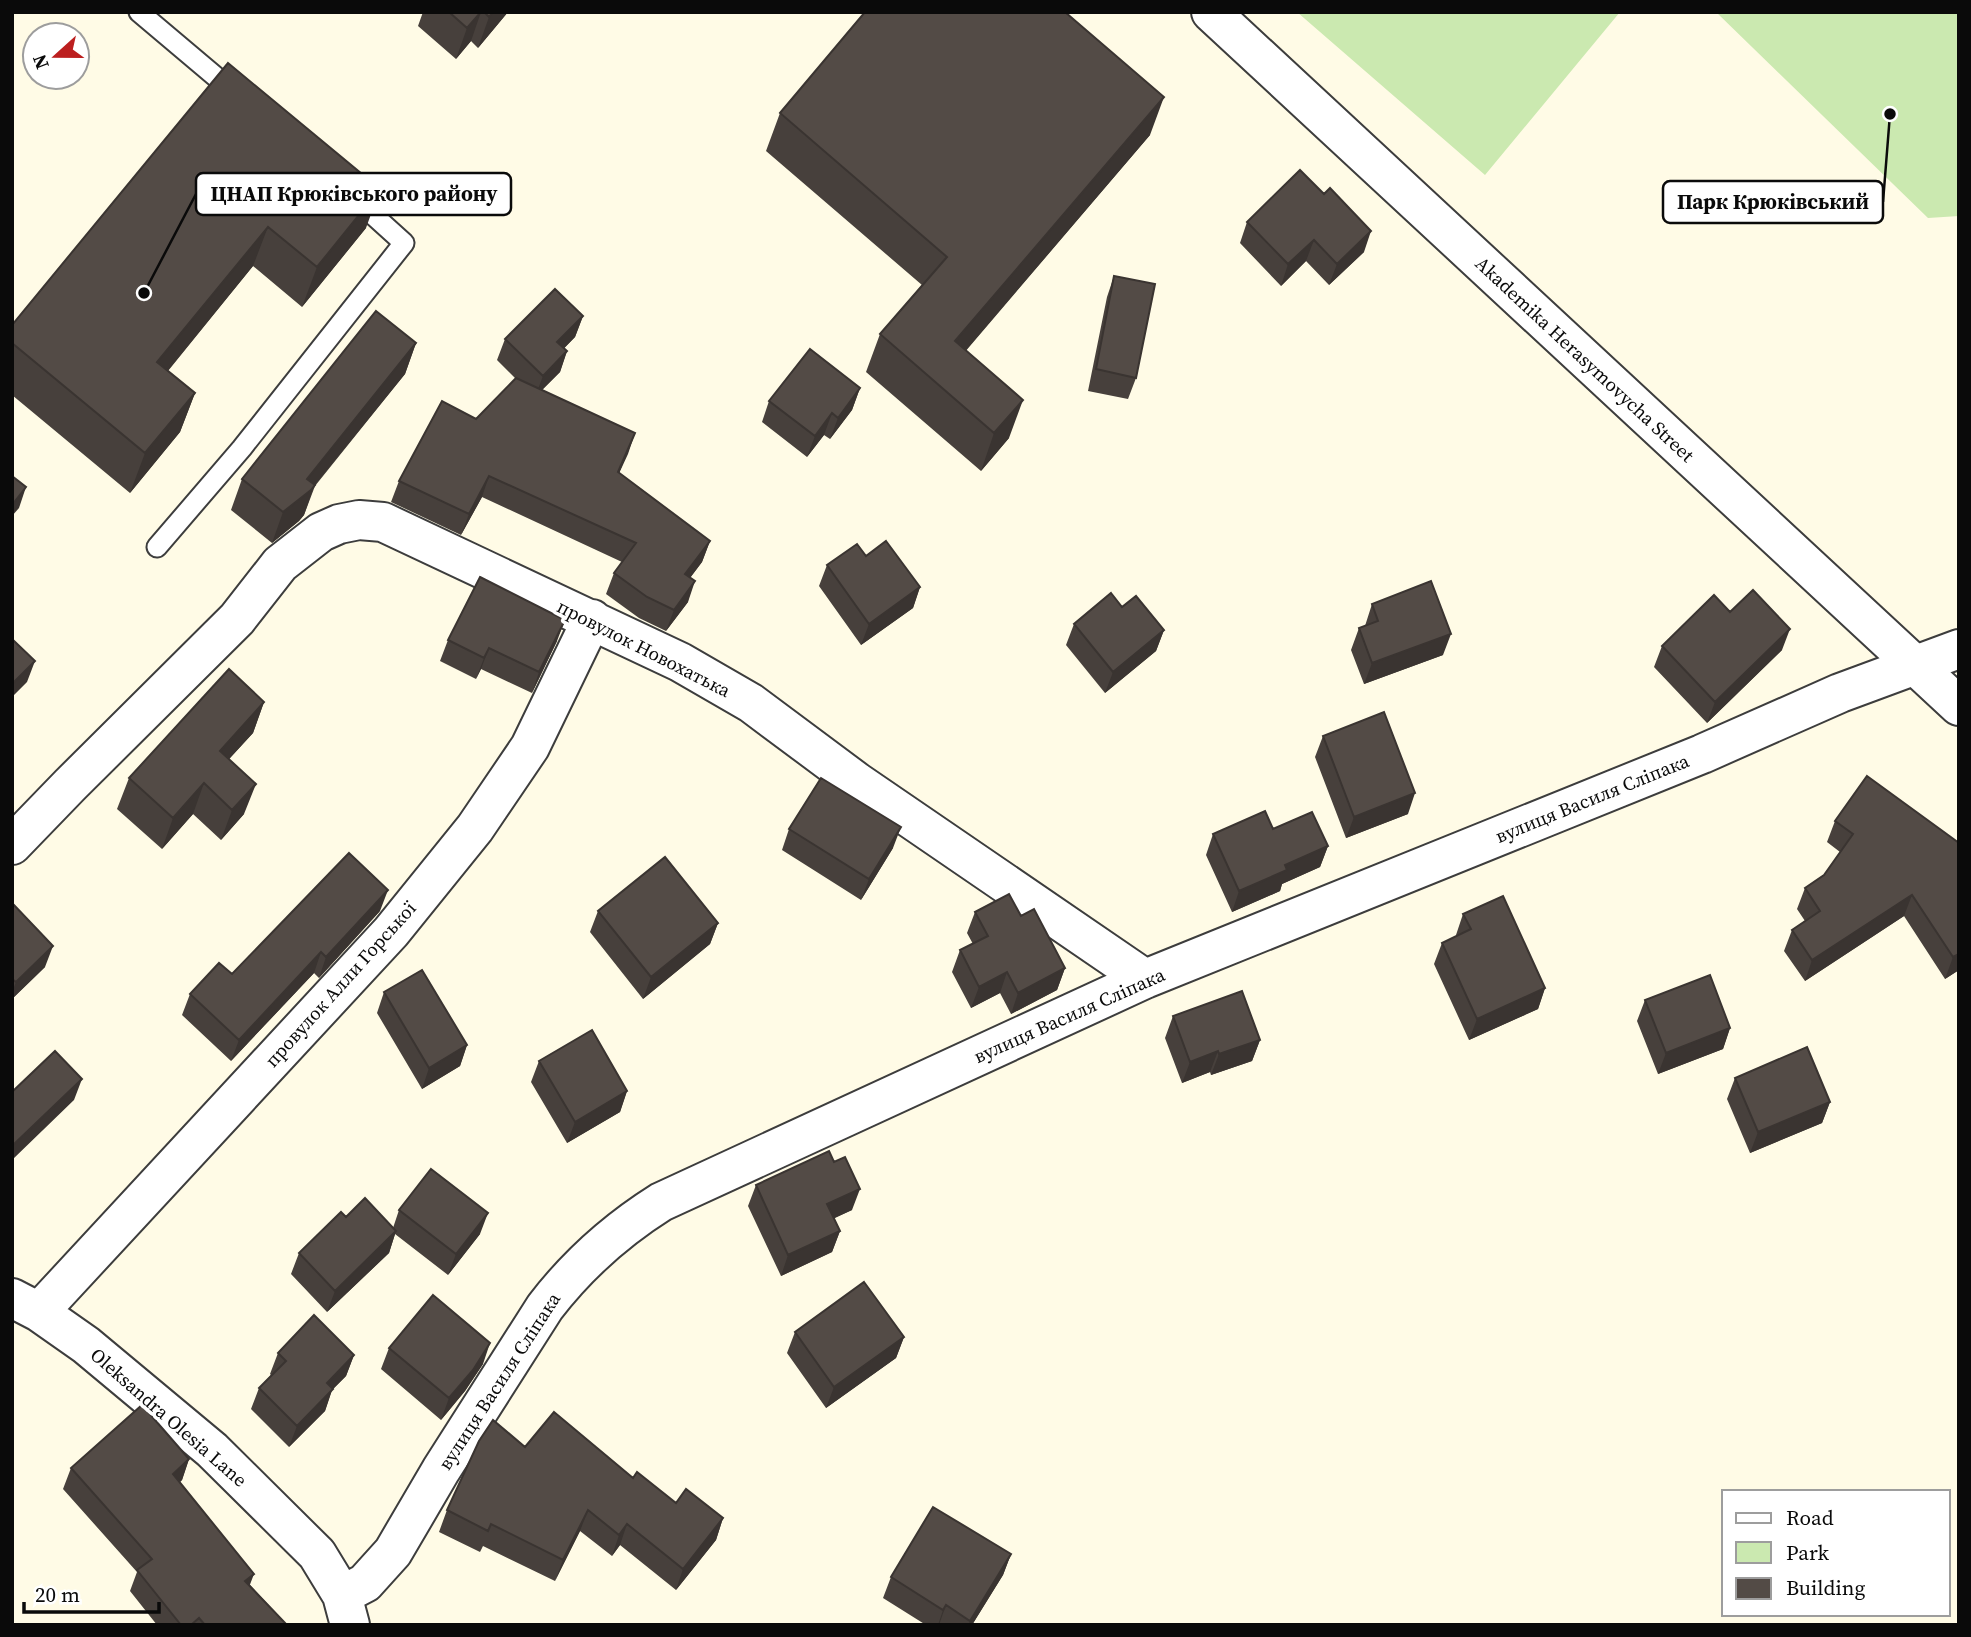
<svg xmlns="http://www.w3.org/2000/svg" width="1971" height="1637" font-family="'Source Serif 4',serif">
  <rect width="100%" height="100%" fill="#fffbe6"/>
  <path fill="#cbe9b0" d="M 1297,12 L 1620,12 L 1485,175 Z
    M 1716,12 L 1959,12 L 1959,216 L 1928,218 Z"/>
  <g fill="none" stroke-linecap="round" stroke-linejoin="round">
    <g stroke="#3d3d3d" stroke-width="23">
      <path id="service" d="M 139,12 L 235,93
        M 157,547 L 242,448 L 404,243 L 352,196"/>
    </g>
    <g stroke="#3d3d3d" stroke-width="42">
      <path id="minor" d="M 12,845 L 70,785 L 237,619 L 280,564 L 321,532 L 339,524 L 359,520 L 383,522 L 680,662 L 751,703 L 857,782 L 1145,979
        M 12,1298 L 39,1312 L 86,1345 L 212,1450 L 317,1554 L 342,1595 L 350,1625
        M 39,1312 L 391,932 L 475,828 L 530,747 L 592,619
        M 342,1595 L 365,1583 L 393,1552 L 441,1470 L 545,1307 C 578,1264 615,1231 661,1202 L 1145,979 L 1702,754 L 1840,693 L 1959,649"/>
    </g>
    <g stroke="#3d3d3d" stroke-width="42">
      <path id="tertiary" d="M 1211,12 L 1959,706"/>
    </g>
    <use href="#service" stroke="#fff" stroke-width="19"/>
    <use href="#minor" stroke="#fff" stroke-width="38"/>
    <use href="#tertiary" stroke="#fff" stroke-width="38"/>
  </g>
  <path fill="#47403c" d="M 423,12 L 508,12 L 478,48 L 471,41 L 456,59 L 418,26 Z
    M 228,63 L 366,228 L 302,307 L 253,266 L 168,371 L 195,393 L 180,432 L 130,493 L 12,395 L 12,325 Z
    M 780,113 L 1150,135 L 965,351 L 1009,438 L 981,471 L 866,372 L 880,334 L 922,285 L 766,151 Z
    M 1324,194 L 1364,252 L 1329,285 L 1306,261 L 1281,286 L 1240,243 L 1247,222 Z
    M 1114,276 L 1136,378 L 1128,399 L 1088,391 L 1107,297 Z
    M 583,316 L 575,337 L 564,348 L 567,351 L 560,372 L 542,390 L 635,433 L 619,473 L 710,541 L 702,562 L 690,578 L 688,602 L 666,631 L 639,618 L 606,594 L 614,573 L 622,562 L 482,497 L 461,535 L 391,502 L 399,481 L 476,419 L 516,379 L 497,360 L 505,339 Z
    M 416,343 L 405,374 L 315,486 L 304,515 L 299,521 L 272,543 L 231,510 L 242,479 Z
    M 860,388 L 852,410 L 830,439 L 824,435 L 807,457 L 762,422 L 769,401 Z
    M 866,556 L 920,587 L 913,608 L 861,645 L 819,586 L 827,565 Z
    M 1372,604 L 1443,655 L 1364,684 L 1351,650 L 1359,628 L 1365,626 Z
    M 1122,607 L 1164,630 L 1156,651 L 1105,693 L 1066,645 L 1074,624 Z
    M 1730,612 L 1782,650 L 1707,723 L 1654,667 L 1662,646 Z
    M 448,640 L 557,641 L 532,693 L 481,669 L 476,679 L 440,661 Z
    M 264,702 L 253,733 L 229,759 L 244,814 L 221,840 L 193,814 L 162,849 L 117,809 L 129,778 Z
    M 1323,736 L 1408,814 L 1346,838 L 1315,757 Z
    M 1835,821 L 1959,843 L 1959,970 L 1945,979 L 1904,916 L 1805,981 L 1784,951 L 1792,930 L 1805,921 L 1797,909 L 1805,888 L 1824,875 L 1840,852 L 1827,842 Z
    M 789,829 L 893,848 L 861,900 L 782,850 Z
    M 1273,829 L 1328,846 L 1320,867 L 1282,884 L 1280,891 L 1232,912 L 1206,855 L 1213,834 Z
    M 12,905 L 45,967 L 12,999 Z
    M 380,911 L 319,978 L 314,973 L 231,1061 L 182,1015 L 190,994 L 232,974 Z
    M 598,911 L 718,923 L 710,944 L 643,999 L 590,932 Z
    M 975,912 L 1021,916 L 1065,968 L 1057,990 L 1011,1014 L 1000,993 L 971,1008 L 952,972 L 960,950 L 973,944 L 967,933 Z
    M 1463,914 L 1545,988 L 1538,1009 L 1469,1040 L 1434,964 L 1442,943 L 1456,936 L 1456,935 Z
    M 384,992 L 467,1045 L 460,1066 L 422,1089 L 377,1013 Z
    M 1645,1000 L 1730,1028 L 1723,1049 L 1658,1074 L 1637,1021 Z
    M 1173,1016 L 1260,1040 L 1252,1061 L 1211,1075 L 1210,1072 L 1182,1083 L 1165,1038 Z
    M 539,1061 L 627,1091 L 620,1112 L 567,1143 L 531,1082 Z
    M 1735,1078 L 1830,1102 L 1822,1123 L 1750,1153 L 1727,1099 Z
    M 834,1162 L 852,1210 L 834,1218 L 840,1231 L 832,1252 L 781,1276 L 748,1206 L 756,1185 Z
    M 399,1210 L 480,1234 L 448,1275 L 395,1234 L 389,1253 L 327,1312 L 291,1274 L 299,1253 L 346,1217 L 393,1228 Z
    M 795,1332 L 904,1337 L 896,1358 L 826,1408 L 787,1353 Z
    M 389,1348 L 483,1364 L 465,1391 L 441,1420 L 381,1369 Z
    M 278,1353 L 354,1355 L 346,1376 L 332,1390 L 325,1411 L 289,1447 L 251,1409 L 259,1388 L 271,1375 L 270,1374 Z
    M 525,1447 L 633,1478 L 676,1503 L 723,1518 L 716,1540 L 676,1590 L 620,1545 L 612,1556 L 580,1531 L 555,1581 L 483,1546 L 480,1552 L 439,1532 L 447,1510 Z
    M 189,1459 L 182,1480 L 180,1482 L 250,1585 L 287,1625 L 157,1625 L 130,1591 L 137,1572 L 63,1489 L 71,1468 Z
    M 1011,1554 L 1003,1575 L 972,1625 L 926,1625 L 883,1598 L 891,1577 Z"/>
  <path fill="#3a3431" d="M 481,12 L 471,41 L 456,59 L 467,28 Z
    M 493,12 L 508,12 L 478,48 L 489,17 Z
    M 1164,97 L 1150,135 L 941,380 L 955,341 Z
    M 380,189 L 366,228 L 302,307 L 317,267 Z
    M 268,227 L 253,266 L 143,401 L 157,362 Z
    M 1371,231 L 1364,252 L 1329,285 L 1337,264 Z
    M 1314,240 L 1306,261 L 1281,286 L 1288,264 Z
    M 583,316 L 575,337 L 550,363 L 557,342 Z
    M 416,343 L 405,374 L 314,486 L 304,515 L 299,521 L 272,543 L 283,512 L 307,479 Z
    M 567,351 L 560,372 L 535,397 L 543,376 Z
    M 860,388 L 852,410 L 830,439 L 838,418 Z
    M 195,393 L 180,432 L 130,493 L 145,453 Z
    M 1023,400 L 1009,438 L 981,471 L 994,433 Z
    M 832,413 L 824,435 L 807,457 L 815,436 Z
    M 635,433 L 628,454 L 610,493 L 618,472 Z
    M 489,476 L 482,497 L 461,535 L 469,514 Z
    M 26,487 L 19,508 L 12,516 L 12,505 Z
    M 710,541 L 702,562 L 677,595 L 685,574 Z
    M 695,581 L 688,602 L 666,631 L 674,610 Z
    M 920,587 L 913,608 L 861,645 L 869,624 Z
    M 565,620 L 557,641 L 532,693 L 539,672 Z
    M 1790,629 L 1782,650 L 1707,723 L 1715,702 Z
    M 1164,630 L 1156,651 L 1105,693 L 1113,672 Z
    M 1451,634 L 1443,655 L 1364,684 L 1372,663 Z
    M 489,648 L 481,669 L 476,679 L 484,658 Z
    M 35,661 L 27,682 L 12,697 L 12,684 Z
    M 264,702 L 253,733 L 209,781 L 220,751 Z
    M 204,783 L 193,814 L 162,849 L 173,818 Z
    M 256,784 L 244,814 L 221,840 L 232,810 Z
    M 1415,793 L 1408,814 L 1346,838 L 1354,817 Z
    M 901,827 L 893,848 L 861,900 L 869,879 Z
    M 1328,846 L 1320,867 L 1282,884 L 1280,891 L 1232,912 L 1239,891 L 1285,865 Z
    M 388,890 L 380,911 L 319,978 L 326,957 Z
    M 1912,895 L 1904,916 L 1805,981 L 1812,960 Z
    M 718,923 L 710,944 L 643,999 L 651,977 Z
    M 53,946 L 45,967 L 12,999 L 12,992 L 16,982 Z
    M 321,952 L 314,973 L 231,1061 L 239,1040 Z
    M 1959,954 L 1959,970 L 1945,979 L 1953,957 Z
    M 1065,968 L 1057,990 L 1011,1014 L 1018,993 Z
    M 1007,972 L 1000,993 L 971,1008 L 979,987 Z
    M 1545,988 L 1538,1009 L 1469,1040 L 1477,1019 Z
    M 1730,1028 L 1723,1049 L 1658,1074 L 1666,1053 Z
    M 1260,1040 L 1252,1061 L 1211,1075 L 1219,1054 Z
    M 467,1045 L 460,1066 L 422,1089 L 429,1068 Z
    M 1218,1051 L 1210,1072 L 1182,1083 L 1190,1062 Z
    M 82,1079 L 74,1100 L 12,1160 L 12,1146 Z
    M 627,1091 L 620,1112 L 567,1143 L 575,1122 Z
    M 1830,1102 L 1822,1123 L 1750,1153 L 1758,1132 Z
    M 860,1189 L 852,1210 L 820,1225 L 827,1204 Z
    M 488,1213 L 480,1234 L 448,1275 L 456,1254 Z
    M 396,1231 L 389,1253 L 327,1312 L 335,1291 Z
    M 840,1231 L 832,1252 L 781,1276 L 788,1255 Z
    M 904,1337 L 896,1358 L 826,1408 L 834,1387 Z
    M 490,1343 L 483,1364 L 465,1391 L 441,1420 L 449,1398 Z
    M 354,1355 L 346,1376 L 332,1390 L 325,1411 L 289,1447 L 297,1426 L 327,1383 Z
    M 189,1459 L 182,1480 L 165,1495 L 173,1474 Z
    M 588,1510 L 580,1531 L 555,1581 L 563,1560 Z
    M 723,1518 L 716,1540 L 676,1590 L 683,1569 Z
    M 627,1524 L 620,1545 L 612,1556 L 619,1535 Z
    M 1011,1554 L 1003,1575 L 972,1625 L 968,1625 Z
    M 254,1574 L 246,1595 L 245,1581 Z
    M 946,1605 L 939,1625 L 938,1625 L 943,1610 Z"/>
  <path fill="#534b46" stroke="#3a3431" stroke-width="2" d="M 449,12 L 481,12 L 467,28 Z
    M 484,12 L 493,12 L 489,17 Z
    M 865,12 L 1065,12 L 1164,97 L 955,341 L 1023,400 L 994,433 L 880,334 L 947,257 L 780,113 Z
    M 228,63 L 380,189 L 317,267 L 268,227 L 157,362 L 195,393 L 145,453 L 12,343 L 12,325 Z
    M 1300,170 L 1324,194 L 1330,188 L 1371,231 L 1337,264 L 1314,240 L 1288,264 L 1247,222 Z
    M 1114,276 L 1155,284 L 1136,378 L 1096,369 Z
    M 555,289 L 583,316 L 557,342 L 567,351 L 543,376 L 505,339 Z
    M 376,311 L 416,343 L 307,479 L 315,485 L 311,490 L 283,512 L 242,479 Z
    M 810,349 L 860,388 L 838,418 L 832,413 L 815,436 L 769,401 Z
    M 516,378 L 635,433 L 618,472 L 710,541 L 685,574 L 695,581 L 674,610 L 647,597 L 614,573 L 636,543 L 489,476 L 469,514 L 399,481 L 442,401 L 476,419 Z
    M 12,476 L 26,487 L 12,505 Z
    M 886,541 L 920,587 L 869,624 L 827,565 L 857,544 L 866,556 Z
    M 480,577 L 565,620 L 539,672 L 489,648 L 484,658 L 448,640 Z
    M 1431,581 L 1451,634 L 1372,663 L 1359,628 L 1378,621 L 1372,604 Z
    M 1753,590 L 1790,629 L 1715,702 L 1662,646 L 1714,595 L 1730,612 Z
    M 1111,593 L 1122,607 L 1136,596 L 1164,630 L 1113,672 L 1074,624 Z
    M 12,639 L 35,661 L 12,684 Z
    M 229,669 L 264,702 L 220,751 L 256,784 L 232,810 L 204,783 L 173,818 L 129,778 Z
    M 1384,712 L 1415,793 L 1354,817 L 1323,736 Z
    M 1867,776 L 1959,843 L 1959,954 L 1953,957 L 1912,895 L 1812,960 L 1792,930 L 1820,911 L 1805,888 L 1824,875 L 1853,834 L 1835,821 Z
    M 821,778 L 901,827 L 869,879 L 789,829 Z
    M 1265,811 L 1273,829 L 1312,812 L 1328,846 L 1285,865 L 1287,870 L 1239,891 L 1213,834 Z
    M 349,853 L 388,890 L 326,957 L 321,952 L 239,1040 L 190,994 L 219,963 L 232,974 Z
    M 665,857 L 718,923 L 651,977 L 598,911 Z
    M 1009,894 L 1021,916 L 1034,909 L 1065,968 L 1018,993 L 1007,972 L 979,987 L 960,950 L 988,936 L 975,912 Z
    M 1503,896 L 1545,988 L 1477,1019 L 1442,943 L 1471,929 L 1463,914 Z
    M 13,904 L 53,946 L 16,982 L 12,979 Z
    M 422,970 L 467,1045 L 429,1068 L 384,992 Z
    M 1710,975 L 1730,1028 L 1666,1053 L 1645,1000 Z
    M 1242,991 L 1260,1040 L 1219,1054 L 1218,1051 L 1190,1062 L 1173,1016 Z
    M 592,1030 L 627,1091 L 575,1122 L 539,1061 Z
    M 1807,1047 L 1830,1102 L 1758,1132 L 1735,1078 Z
    M 55,1051 L 82,1079 L 12,1146 L 12,1092 Z
    M 829,1151 L 834,1162 L 845,1157 L 860,1189 L 827,1204 L 840,1231 L 788,1255 L 756,1185 Z
    M 431,1169 L 488,1213 L 456,1254 L 399,1210 Z
    M 365,1198 L 396,1231 L 335,1291 L 299,1253 L 341,1212 L 346,1217 Z
    M 864,1282 L 904,1337 L 834,1387 L 795,1332 Z
    M 433,1295 L 490,1343 L 473,1370 L 449,1398 L 389,1348 Z
    M 314,1315 L 354,1355 L 327,1383 L 333,1389 L 297,1426 L 259,1388 L 286,1361 L 278,1353 Z
    M 142,1405 L 189,1459 L 173,1474 L 254,1574 L 245,1581 L 287,1625 L 205,1625 L 199,1618 L 191,1625 L 181,1625 L 137,1570 L 152,1559 L 71,1468 Z
    M 554,1412 L 633,1478 L 637,1472 L 676,1503 L 686,1489 L 723,1518 L 683,1569 L 627,1524 L 619,1535 L 588,1510 L 563,1560 L 491,1524 L 488,1531 L 447,1510 L 479,1441 L 493,1420 L 525,1447 Z
    M 933,1507 L 1011,1554 L 970,1621 L 946,1605 L 943,1610 L 891,1577 Z"/>
  <g text-anchor="middle" dominant-baseline="central" stroke-width="7" stroke-linejoin="round" paint-order="stroke">
    <g font-size="19" fill="#0a0a0a" stroke="#fff">
      <text transform="translate(1585 359) rotate(43)">Akademika Herasymovycha Street</text>
      <text transform="translate(644 648) rotate(27)">провулок Новохатька</text>
      <text transform="translate(1592 798) rotate(-22)">вулиця Василя Сліпака</text>
      <text transform="translate(340 984) rotate(-48)">провулок Алли Горської</text>
      <text transform="translate(1069 1015) rotate(-24)">вулиця Василя Сліпака</text>
      <text transform="translate(499 1381) rotate(-57)">вулиця Василя Сліпака</text>
      <text transform="translate(169 1417) rotate(41)">Oleksandra Olesia Lane</text>
    </g>
  </g>
  <path fill="none" stroke="#0a0a0a" stroke-width="2.5" d="M144 293L196 194M1890 114L1883 202"/>
  <g fill="#0a0a0a" stroke="#fff" stroke-width="2.5">
    <circle cx="144" cy="293" r="7"/>
    <circle cx="1890" cy="114" r="7"/>
  </g>
  <g fill="#fff" stroke="#0a0a0a" stroke-width="2.5">
    <rect x="196" y="173" width="315" height="42" rx="7"/>
    <rect x="1663" y="181" width="220" height="42" rx="7"/>
  </g>
  <g font-size="21" text-anchor="middle" font-weight="bold" fill="#0a0a0a">
    <text x="354" y="201">ЦНАП Крюківського району</text>
    <text x="1773" y="209">Парк Крюківський</text>
  </g>
  <rect width="1971" height="1637" fill="none" stroke="#0a0a0a" stroke-width="28"/>
  <rect x="1722" y="1490" width="228" height="126" fill="#ffffff" stroke="#9d9d9d" stroke-width="2"/>
  <rect x="1736" y="1513" width="35" height="10" fill="#ffffff" stroke="#9d9d9d" stroke-width="2"/>
  <text x="1786" y="1525" font-size="21" fill="#0a0a0a">Road</text>
  <rect x="1736" y="1542" width="35" height="21" fill="#cbe9b0" stroke="#9d9d9d" stroke-width="2"/>
  <text x="1786" y="1560" font-size="21" fill="#0a0a0a">Park</text>
  <rect x="1736" y="1578" width="35" height="21" fill="#534b46" stroke="#9d9d9d" stroke-width="2"/>
  <text x="1786" y="1595" font-size="21" fill="#0a0a0a">Building</text>
  <g transform="translate(56 56) rotate(249)"><circle r="33" fill="#ffffff" stroke="#9d9d9d" stroke-width="2"/>
  <path d="M0-5L12 26L0 18L-12 26Z" fill="#bc1f1f"/>
  <text y="-10" font-size="19" font-weight="bold" text-anchor="middle" fill="#0a0a0a">N</text>
  </g>
  <path d="M24 1602v10h135v-10" fill="none" stroke="#0a0a0a" stroke-width="3.5"/>
  <text x="35" y="1602" font-size="21" fill="#0a0a0a" stroke="#ffffff" stroke-width="5" paint-order="stroke">20 m</text>
</svg>
